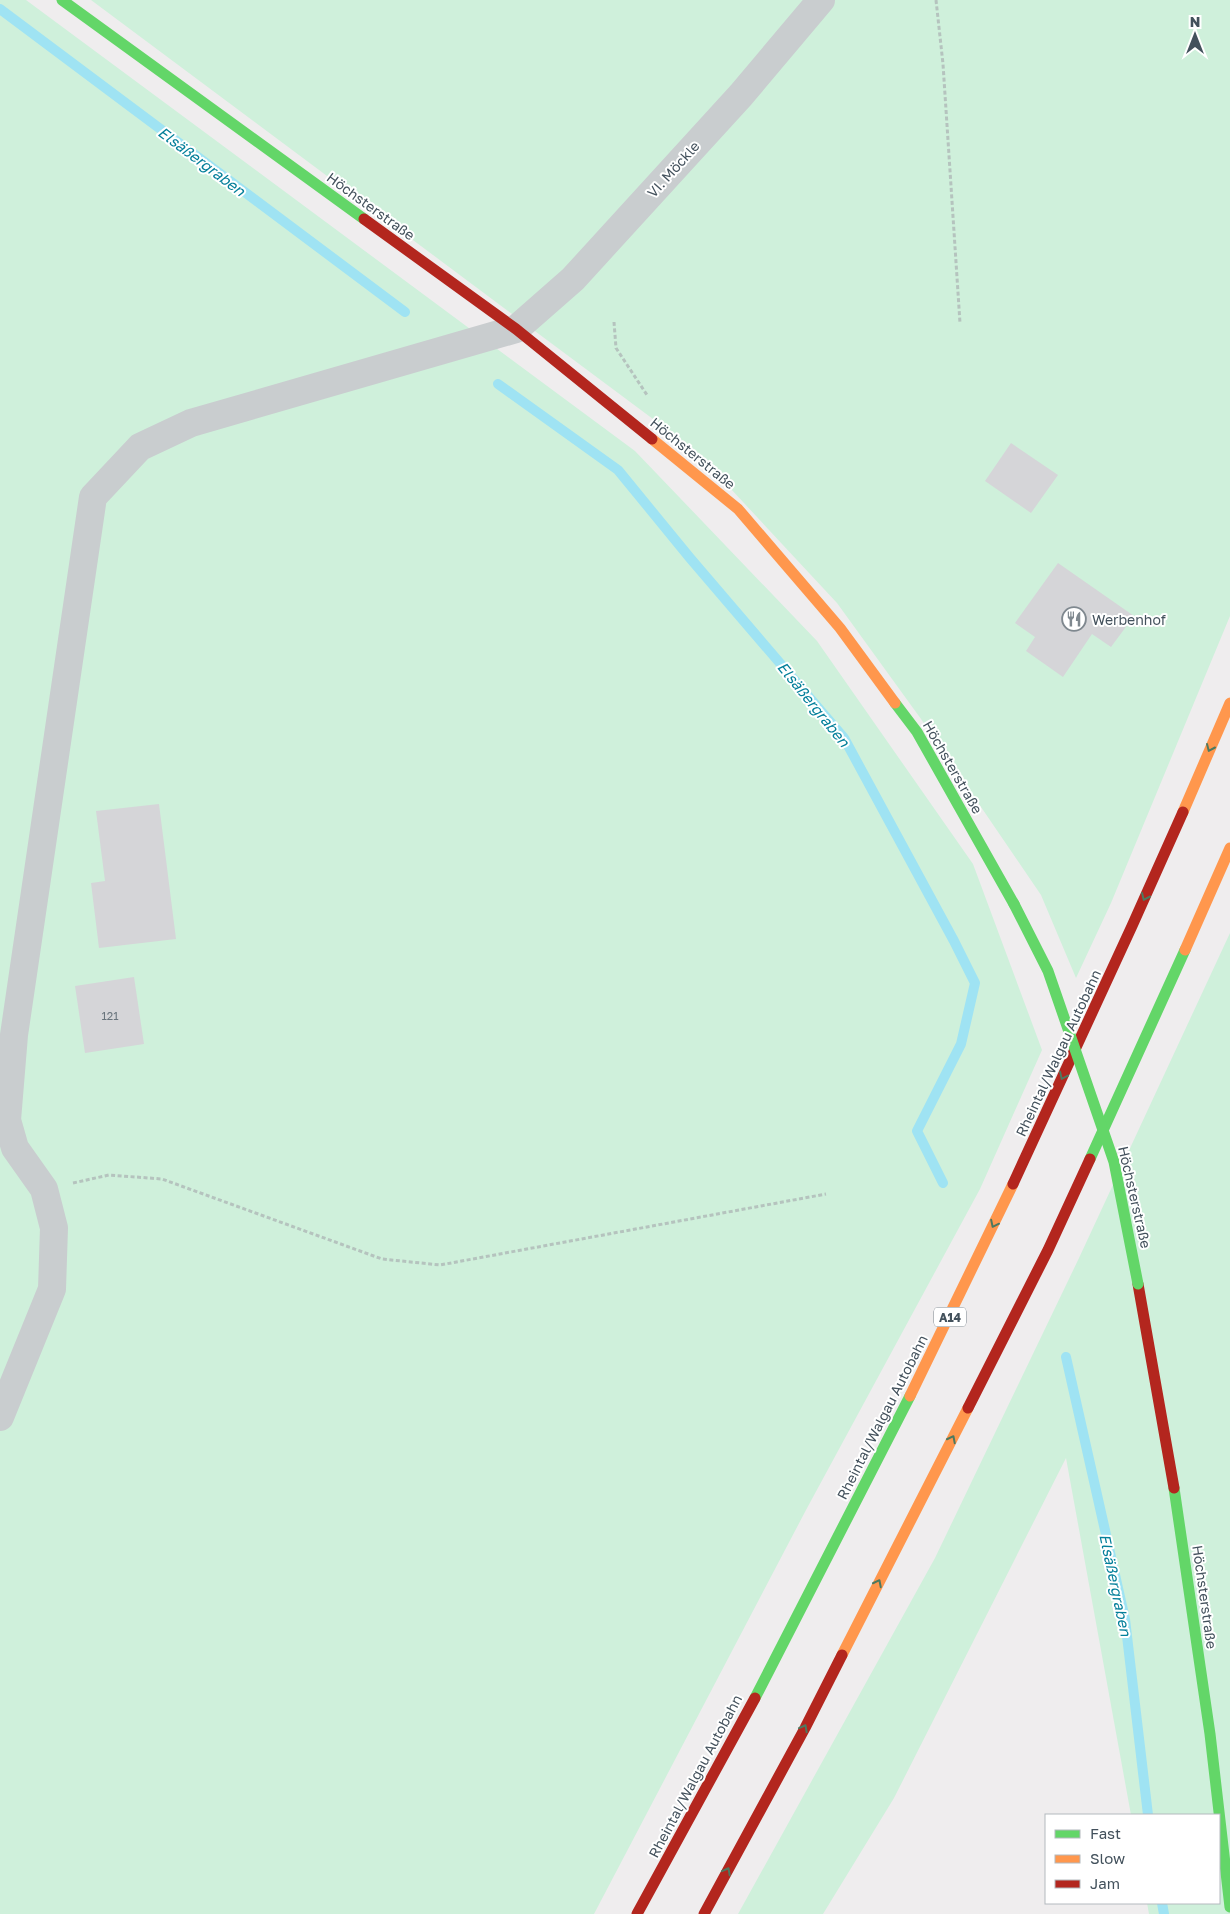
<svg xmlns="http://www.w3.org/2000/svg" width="1230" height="1914" font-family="'Golos Text',sans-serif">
  <rect width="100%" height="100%" fill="#efedee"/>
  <path fill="#cff0db" d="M 0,0 L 26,0 L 635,451 L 817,641 L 973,864 L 1042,1050 L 980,1189 L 806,1510 L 594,1914 L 0,1914 Z
    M 91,0 L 1230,0 L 1230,616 L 1111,903 L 1076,978 L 1041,895 L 921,719 L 837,603 L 730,488 L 657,422 Z
    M 1230,933 L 1230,1914 L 1149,1914 L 1147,1903 L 1219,1903 L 1219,1815 L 1131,1815 L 1066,1458 L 894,1798 L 823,1914 L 738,1914 L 935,1558 L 1079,1258 Z"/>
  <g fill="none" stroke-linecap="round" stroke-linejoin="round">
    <path stroke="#9fe3f3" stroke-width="10" d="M 0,9 L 405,312
      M 498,384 L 618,470 L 690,558 L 844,738 L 954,941 L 975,983 L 961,1044 L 917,1131 L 943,1183
      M 1066,1357 L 1125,1619 L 1148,1815
      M 1162,1903 L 1164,1914"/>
  </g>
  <path fill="#d5d5d8" d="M 1011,443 L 1058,475 L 1031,513 L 985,481 Z
    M 1058,563 L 1134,616 L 1111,647 L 1092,634 L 1063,677 L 1026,651 L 1035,637 L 1015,623 Z
    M 159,804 L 176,939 L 99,948 L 91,883 L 105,881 L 96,811 Z
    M 134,977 L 144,1044 L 85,1053 L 75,986 Z"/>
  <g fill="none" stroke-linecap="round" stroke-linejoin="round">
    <path stroke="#b5c3be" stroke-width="3" stroke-dasharray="4 2.5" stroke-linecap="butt" d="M 936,0 L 943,64 L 960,323
      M 614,322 L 616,348 L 647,395
      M 73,1183 L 109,1175 L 162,1179 L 382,1259 L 440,1265 L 826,1194"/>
    <path stroke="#c9cdcf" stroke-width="28" d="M 0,1417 L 52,1289 L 54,1228 L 44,1189 L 15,1148 L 7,1120 L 14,1035 L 93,497 L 140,447 L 191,423 L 516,329 L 573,279 L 741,95 L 821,0"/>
    <path stroke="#63d668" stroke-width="11" d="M 62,0 L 364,219
      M 895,703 L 917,732 L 1014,904
      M 1090,1159 L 1185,950
      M 1174,1488 L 1210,1734 L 1230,1907
      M 755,1698 L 910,1396"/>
    <path stroke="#ff974d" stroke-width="11" d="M 652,439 L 738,509 L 840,628 L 895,703
      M 1183,812 L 1230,703
      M 1185,950 L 1230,848
      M 910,1396 L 1013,1184
      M 842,1655 L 968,1408"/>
    <path stroke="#b3261e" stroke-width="11" d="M 364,219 L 516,329 L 652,439
      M 1013,1184 L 1132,926 L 1183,812
      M 1138,1284 L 1174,1488
      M 968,1408 L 1048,1250 L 1090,1159
      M 637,1914 L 755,1698
      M 704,1914 L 805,1728 L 842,1655"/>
    <path stroke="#63d668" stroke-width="11" d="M 1014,904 L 1048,971 L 1114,1162 L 1138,1284"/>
  </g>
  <defs><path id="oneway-chevron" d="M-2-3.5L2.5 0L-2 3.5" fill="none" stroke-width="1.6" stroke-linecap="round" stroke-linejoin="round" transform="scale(1.25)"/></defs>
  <g stroke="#4d7960">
    <use href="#oneway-chevron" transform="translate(1210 748) rotate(114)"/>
    <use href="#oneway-chevron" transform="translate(1145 897) rotate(114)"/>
    <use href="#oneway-chevron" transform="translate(1063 1076) rotate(115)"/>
    <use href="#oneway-chevron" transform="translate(994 1224) rotate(116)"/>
    <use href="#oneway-chevron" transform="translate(952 1439) rotate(-63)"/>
    <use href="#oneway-chevron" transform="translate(878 1583) rotate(-63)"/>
    <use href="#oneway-chevron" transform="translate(804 1728) rotate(-62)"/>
    <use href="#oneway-chevron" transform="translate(727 1871) rotate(-62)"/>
  </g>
  <defs>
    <g id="restaurant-ring" transform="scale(1.25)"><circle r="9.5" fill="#fff" stroke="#7f888f" stroke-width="1.5"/><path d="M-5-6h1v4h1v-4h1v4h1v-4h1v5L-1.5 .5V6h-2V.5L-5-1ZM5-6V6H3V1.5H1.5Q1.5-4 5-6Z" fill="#7f888f"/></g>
  </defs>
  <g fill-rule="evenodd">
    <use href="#restaurant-ring" x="1074" y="619"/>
  </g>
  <g text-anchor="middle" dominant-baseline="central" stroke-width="4" stroke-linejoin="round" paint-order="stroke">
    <g font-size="11" fill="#69747c">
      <text x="110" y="1015">121</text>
    </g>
    <rect fill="#fff" stroke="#7b858d" stroke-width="1" x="934" y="1307.5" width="32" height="19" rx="4"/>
    <g font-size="12" font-weight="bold" fill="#43515c">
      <text x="950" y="1317">A14</text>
    </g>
    <g font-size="14" fill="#43515c" stroke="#fff">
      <text transform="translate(673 169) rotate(-48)">VI. Möckle</text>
      <text transform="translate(371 206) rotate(36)">Höchsterstraße</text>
      <text transform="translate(693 453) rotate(39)">Höchsterstraße</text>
      <text transform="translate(953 767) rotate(60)">Höchsterstraße</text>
      <text transform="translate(1058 1053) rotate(-65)">Rheintal/Walgau Autobahn</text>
      <text transform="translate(1135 1197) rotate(77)">Höchsterstraße</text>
      <text transform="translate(882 1417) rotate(-63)">Rheintal/Walgau Autobahn</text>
      <text transform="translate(1205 1597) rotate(82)">Höchsterstraße</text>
      <text transform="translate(695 1776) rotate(-62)">Rheintal/Walgau Autobahn</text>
    </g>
    <g font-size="14" fill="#43515c" stroke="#fff" text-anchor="start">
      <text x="1092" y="619">Werbenhof</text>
    </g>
    <g font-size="15" font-style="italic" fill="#037f9a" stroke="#fff">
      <text transform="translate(202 161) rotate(37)">Elsäßergraben</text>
      <text transform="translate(814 704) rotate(51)">Elsäßergraben</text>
      <text transform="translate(1116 1585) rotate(78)">Elsäßergraben</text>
    </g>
  </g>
  <rect x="1045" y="1814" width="175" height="90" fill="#ffffff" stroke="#b4b9be"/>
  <rect x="1055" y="1830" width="25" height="8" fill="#63d668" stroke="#b4b9be"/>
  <text x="1090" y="1839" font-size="15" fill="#43515c">Fast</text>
  <rect x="1055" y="1855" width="25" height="8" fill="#ff974d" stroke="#b4b9be"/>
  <text x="1090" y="1864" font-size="15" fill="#43515c">Slow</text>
  <rect x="1055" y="1880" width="25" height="8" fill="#b3261e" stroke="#b4b9be"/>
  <text x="1090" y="1889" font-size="15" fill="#43515c">Jam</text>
  <g transform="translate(1195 35)" stroke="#ffffff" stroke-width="4" paint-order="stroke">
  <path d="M0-4L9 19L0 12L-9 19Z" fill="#43515c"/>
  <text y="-8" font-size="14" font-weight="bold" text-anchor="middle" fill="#43515c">N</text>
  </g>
</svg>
